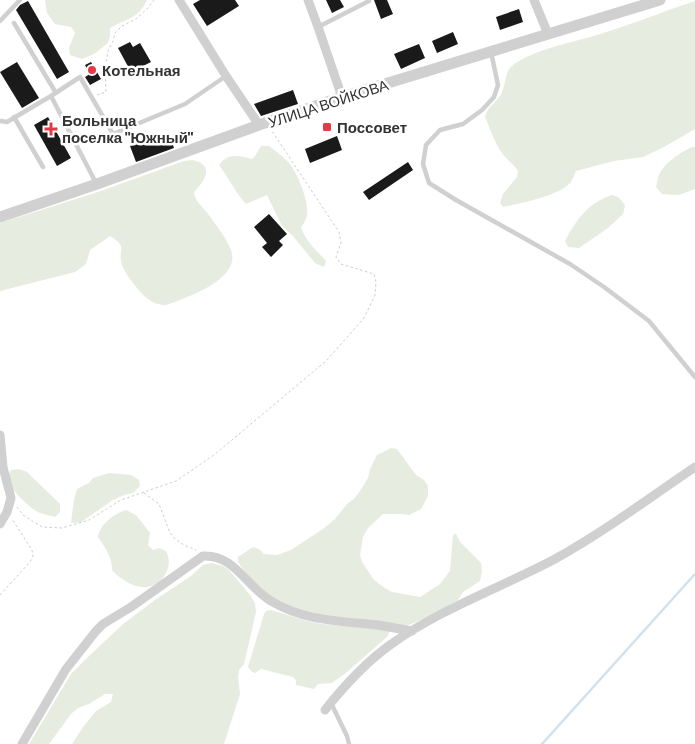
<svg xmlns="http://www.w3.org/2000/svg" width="695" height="744" font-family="Barlow,sans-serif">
  <rect width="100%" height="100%" fill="#fff"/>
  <path fill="#e6ecdf" d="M 45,0 L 147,0 C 139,18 126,19 110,28 L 110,36 L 108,43 L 94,54 L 82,59 L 70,55 L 69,48 L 75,33 L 71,27 L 55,24 L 47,13 Z
    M 695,1 L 695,129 L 664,147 L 643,157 L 614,161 L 576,171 C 574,176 572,182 568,185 C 553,197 522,203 503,207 L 500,203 L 503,194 L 517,177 L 518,171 C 514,164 507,160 502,153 C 495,143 490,129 485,117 C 487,106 498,102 502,92 C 506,83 505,71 513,65 C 535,49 571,43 597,35 C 630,25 662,12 695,1 Z
    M 261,146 L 269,146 C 275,151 282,155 287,161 C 296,169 307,197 307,209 C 308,216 305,222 301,227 C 305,241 317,251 326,261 L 324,267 L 315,263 L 293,236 L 282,226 L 267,195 L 246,204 C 235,192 229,178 219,165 C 227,153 239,155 252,159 L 255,156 Z
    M 692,147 L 695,147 L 695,189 L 679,195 L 662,194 L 656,187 C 657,184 657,179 659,175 C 664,163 681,152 692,147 Z
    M 193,160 C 195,161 198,161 201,163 C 213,172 201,184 194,192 C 194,200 203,207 208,214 C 216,225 226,237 231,250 C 242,280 185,298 166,305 C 159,305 153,303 148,299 C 140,293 125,274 122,265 C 117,250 129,247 110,236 L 90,250 L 86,264 L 75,272 L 0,291 L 0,223 L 98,192 L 184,161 Z
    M 612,195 C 618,196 622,200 625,206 L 623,214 L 608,228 L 579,248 L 568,247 L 565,241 C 576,220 589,202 612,195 Z
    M 391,448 L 397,449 L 416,475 L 424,480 L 428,486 L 428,496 L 421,509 L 409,515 L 402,514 L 383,514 L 368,528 L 363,537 L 360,555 L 362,562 L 374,580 L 382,586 L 392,592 L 420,597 L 440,584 L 450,571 L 453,535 L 456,534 L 461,543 L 481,563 L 482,571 L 480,581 L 463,592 L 458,600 L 428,617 L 404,627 L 310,615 L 267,596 L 243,569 L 238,562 L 238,557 L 253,547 L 259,549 L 264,554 L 277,555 L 291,550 L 323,529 L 335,519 L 348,503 L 354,499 L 360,491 L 368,478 L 370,469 L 377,455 Z
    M 19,469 L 27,472 L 60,504 L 60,512 L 55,517 C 49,515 41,514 36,511 C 27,505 8,488 8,477 C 8,475 10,472 11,470 Z
    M 109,473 L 131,475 L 139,480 L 140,486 L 133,493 L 124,495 L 113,500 L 81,522 L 71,523 L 74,499 L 77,489 L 89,483 L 93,478 Z
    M 126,510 L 136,515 L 150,533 L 148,545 L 153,550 L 159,548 L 166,551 C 175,567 161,588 143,587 C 132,587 118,577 112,570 C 113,558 104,546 98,537 C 100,524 114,514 126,510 Z
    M 211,563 L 223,566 L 229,570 L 250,595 L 255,603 L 256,612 L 244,664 L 239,670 L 238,677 L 240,694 L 224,744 L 72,744 L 83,727 L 96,711 L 111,702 L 113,694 L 105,694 L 89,704 L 78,708 L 71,714 L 49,744 L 29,744 L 71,674 L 88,657 L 123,624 L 155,600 L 191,576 L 203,565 Z
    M 271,610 L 307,621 L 322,624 L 378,629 L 386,630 L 389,632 L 388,636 L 347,672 L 332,683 L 318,684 L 314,689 L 296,685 L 296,680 L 293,677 L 261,669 L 255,673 L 251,671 L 248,667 L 264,614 L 266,611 Z"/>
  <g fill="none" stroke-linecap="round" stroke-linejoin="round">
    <path stroke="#cfe2ee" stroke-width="2.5" d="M 542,744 L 695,574"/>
  </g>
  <path fill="#1a1a1a" d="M 200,0 L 235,0 L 239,6 L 207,26 L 193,4 Z
    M 326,0 L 340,0 L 344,7 L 332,13 Z
    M 374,0 L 387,0 L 393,14 L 381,19 Z
    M 28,1 L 69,72 L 57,79 L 16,10 L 20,5 Z
    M 519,9 L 523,22 L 500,30 L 496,17 Z
    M 453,32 L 458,44 L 437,53 L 432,41 Z
    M 130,42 L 133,47 L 140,43 L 151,62 L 131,72 L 118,48 Z
    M 419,44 L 425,58 L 401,69 L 394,54 Z
    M 17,62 L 39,98 L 22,108 L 0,72 Z
    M 91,62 L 101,79 L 90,85 L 85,77 L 90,74 L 85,65 Z
    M 293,90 L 298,104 L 261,116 L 254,104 Z
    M 48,117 L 71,158 L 57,166 L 34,125 Z
    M 169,133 L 174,148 L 136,162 L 130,146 Z
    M 337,136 L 342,150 L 310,163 L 305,149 Z
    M 408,162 L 413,170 L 369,200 L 363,192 Z
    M 269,214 L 287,234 L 279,241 L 283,245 L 271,257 L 262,247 L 267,243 L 254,227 Z"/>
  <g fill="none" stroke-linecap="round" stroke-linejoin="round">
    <path stroke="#cdcdcd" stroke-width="1" stroke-dasharray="2.5 2.5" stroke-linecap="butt" d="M 97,95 L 106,92 L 105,68 L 108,51 L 113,41 L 115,33 L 122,26 L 136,19 L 147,9 L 154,0
      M 144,493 L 159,504 L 170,533 L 175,539 L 184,545 L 196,550
      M 17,507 L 23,515 L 42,527 L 62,528 L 89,520 L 121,500 L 176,481 L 214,455 L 326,361 L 364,318 L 375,295 L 376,282 L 374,274 L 341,264 L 336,257 L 341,243 L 339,232 L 272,131
      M 0,595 L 30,562 L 33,556 L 32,550 L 12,519"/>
    <path stroke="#d0d0d0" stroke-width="4.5" d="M 0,21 L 20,0
      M 14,23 L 56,93
      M 318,27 L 369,1
      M 491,52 L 498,85 L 494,97 L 482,110 L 463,124 L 440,130 L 426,145 L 423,164 L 429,183 L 456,200 L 570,264 L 604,287 L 649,321 L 695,377
      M 51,96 L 96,183
      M 14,117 L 43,167
      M 0,121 L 7,122 L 51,96 L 80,77 L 113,134 L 185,104 L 226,76
      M 331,703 L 347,736 L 349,744"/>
    <path stroke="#d0d0d0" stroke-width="9" d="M 179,0 L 226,76 L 259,125
      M 308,0 L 318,27 L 342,97
      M 534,0 L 548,34
      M 0,435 L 3,467 L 11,498 L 7,512 L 0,524
      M 325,710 C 344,686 365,663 390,645 C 440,609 500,588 555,559 C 604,532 649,498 695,467
      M 22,744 L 66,669 L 96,631 L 103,624 L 131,607 L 203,556 C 234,554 247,587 271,601 C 303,621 341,621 378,625 C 389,627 400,629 412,631"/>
    <path stroke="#d0d0d0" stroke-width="11" d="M 0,217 L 97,184 L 259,125 L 342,97 L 660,0"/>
  </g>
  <g fill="#e63946" stroke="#fff" stroke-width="2">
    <circle cx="92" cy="70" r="5"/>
    <rect x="322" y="122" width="10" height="10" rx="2.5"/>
    <path d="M48.5 121.5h5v5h5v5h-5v5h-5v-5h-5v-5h5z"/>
  </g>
  <g text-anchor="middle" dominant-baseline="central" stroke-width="5" stroke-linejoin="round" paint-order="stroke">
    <g font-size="15" font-weight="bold" fill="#333" stroke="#fff" text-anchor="start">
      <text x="102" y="70">Котельная</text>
      <text x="62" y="120">Больница<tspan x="62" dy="17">поселка "Южный"</tspan></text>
      <text x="337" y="127">Поссовет</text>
    </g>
    <g font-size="15" fill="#333" stroke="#fff">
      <text transform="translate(328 103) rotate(-18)">УЛИЦА ВОЙКОВА</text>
    </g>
  </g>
</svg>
